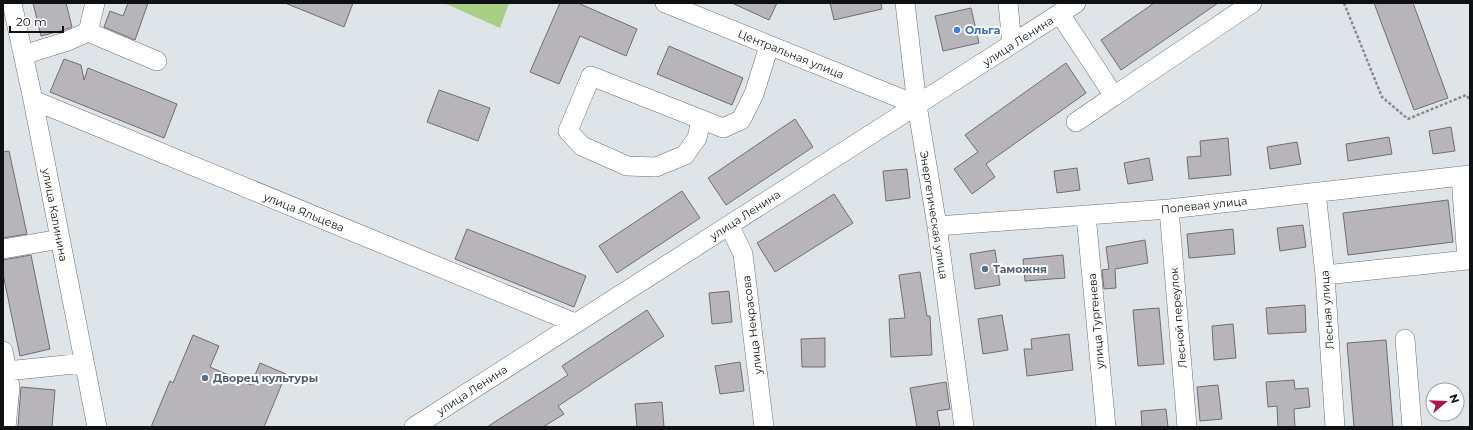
<svg xmlns="http://www.w3.org/2000/svg" width="1473" height="430" font-family="Montserrat,sans-serif">
  <rect width="100%" height="100%" fill="#dfe4e9"/>
  <path fill="#a8d084" d="M 444,3 L 509,3 L 500,28 Z"/>
  <path fill="#b8b5ba" stroke="#716d72" d="M 33,3 L 66,3 L 72,27 L 64,30 L 41,36 Z
    M 128,3 L 148,3 L 135,40 L 104,27 L 110,11 L 123,16 Z
    M 285,3 L 353,3 L 344,27 Z
    M 560,3 L 578,3 L 637,29 L 626,56 L 580,36 L 559,84 L 530,72 Z
    M 732,3 L 777,3 L 769,20 Z
    M 830,3 L 881,3 L 882,9 L 834,20 Z
    M 1154,3 L 1218,3 L 1121,70 L 1101,40 Z
    M 1374,3 L 1413,3 L 1448,98 L 1414,110 Z
    M 971,8 L 979,43 L 943,51 L 935,16 Z
    M 669,46 L 743,78 L 732,105 L 657,74 Z
    M 64,59 L 81,65 L 84,80 L 88,68 L 177,104 L 164,138 L 50,92 Z
    M 1066,63 L 1086,93 L 986,164 L 995,177 L 972,194 L 954,169 L 978,152 L 965,135 Z
    M 439,90 L 490,108 L 478,141 L 427,122 Z
    M 795,119 L 813,147 L 726,205 L 708,178 Z
    M 1451,127 L 1455,151 L 1433,154 L 1429,131 Z
    M 1389,137 L 1392,154 L 1348,161 L 1346,144 Z
    M 1228,138 L 1231,175 L 1189,179 L 1187,157 L 1201,156 L 1200,141 Z
    M 1297,142 L 1301,164 L 1270,169 L 1267,147 Z
    M 9,151 L 27,234 L 3,238 L 3,152 Z
    M 1149,158 L 1153,180 L 1128,184 L 1124,163 Z
    M 1077,168 L 1080,190 L 1057,193 L 1054,171 Z
    M 907,169 L 910,198 L 886,201 L 883,171 Z
    M 682,191 L 700,218 L 617,273 L 599,246 Z
    M 834,194 L 853,223 L 775,272 L 757,243 Z
    M 1448,200 L 1453,242 L 1348,255 L 1343,213 Z
    M 1303,225 L 1306,247 L 1280,251 L 1277,228 Z
    M 467,229 L 586,276 L 574,307 L 455,259 Z
    M 1233,229 L 1235,254 L 1189,258 L 1187,234 Z
    M 1145,240 L 1148,263 L 1115,269 L 1116,288 L 1104,289 L 1102,270 L 1109,269 L 1106,247 Z
    M 995,250 L 1000,285 L 975,289 L 970,254 Z
    M 31,255 L 50,349 L 20,356 L 3,274 L 3,260 Z
    M 1063,255 L 1065,278 L 1025,281 L 1023,259 Z
    M 920,272 L 927,316 L 930,316 L 932,355 L 891,357 L 889,319 L 905,318 L 899,275 Z
    M 729,291 L 732,322 L 712,324 L 709,293 Z
    M 1305,305 L 1306,332 L 1268,334 L 1266,308 Z
    M 1159,308 L 1164,364 L 1138,366 L 1133,310 Z
    M 647,310 L 664,336 L 558,406 L 564,414 L 543,427 L 487,427 L 568,375 L 562,366 Z
    M 1002,315 L 1008,350 L 983,354 L 978,319 Z
    M 1233,324 L 1236,358 L 1214,360 L 1212,326 Z
    M 1069,334 L 1073,370 L 1027,376 L 1024,349 L 1032,349 L 1031,339 Z
    M 193,335 L 219,346 L 210,367 L 251,385 L 260,363 L 286,374 L 264,427 L 151,427 L 170,381 L 173,383 Z
    M 825,338 L 825,367 L 802,367 L 801,339 Z
    M 1386,340 L 1393,427 L 1354,427 L 1347,343 Z
    M 740,362 L 744,391 L 720,394 L 715,366 Z
    M 1294,380 L 1295,389 L 1308,388 L 1310,407 L 1294,409 L 1295,427 L 1278,427 L 1277,406 L 1268,407 L 1266,382 Z
    M 946,382 L 950,409 L 937,411 L 940,427 L 917,427 L 910,388 Z
    M 1218,385 L 1222,419 L 1200,421 L 1197,387 Z
    M 21,387 L 55,390 L 52,427 L 18,427 Z
    M 662,402 L 664,427 L 637,427 L 635,404 Z
    M 1166,409 L 1168,427 L 1142,427 L 1141,411 Z"/>
  <g fill="none" stroke-linecap="round" stroke-linejoin="round">
    <g stroke="#6b7074" stroke-width="20">
      <path id="minor" d="M 12,3 L 33,100 L 97,427
        M 665,3 L 917,105
        M 905,3 L 917,105 L 937,226 L 964,427
        M 1008,3 L 1012,44
        M 1060,14 L 1114,96 L 1252,3
        M 88,32 L 95,3
        M 23,55 L 65,42 L 88,32 L 157,61
        M 33,100 L 575,323
        M 701,120 L 697,138 L 685,155 L 656,167 L 627,166 L 582,146 L 568,131 L 591,76 L 723,128 L 741,120 L 754,94 L 769,46
        M 1076,122 L 1114,96
        M 1316,192 L 1325,275 L 1335,427
        M 1169,209 L 1187,427
        M 1086,215 L 1106,427
        M 729,225 L 743,254 L 764,427
        M 937,226 L 1169,209 L 1470,175
        M 3,249 L 60,239
        M 1325,275 L 1467,260 L 1461,176
        M 1405,339 L 1412,427
        M 3,351 L 10,387 L 6,427
        M 7,371 L 84,363
        M 414,427 L 1076,3"/>
    </g>
    <path stroke="#888b8f" stroke-width="2.5" stroke-dasharray="3 2" stroke-linecap="butt" d="M 1344,3 L 1382,97 L 1408,119 L 1466,95 L 1470,100"/>
    <use href="#minor" stroke="#fff" stroke-width="19"/>
  </g>
  <circle fill="#3f7fe0" stroke="#fff" stroke-width="1.5" cx="957" cy="30" r="4"/>
  <g fill="#5c6f8a" stroke="#fff" stroke-width="1.5">
    <circle cx="985" cy="269" r="4"/>
    <circle cx="205" cy="378" r="4"/>
  </g>
  <g text-anchor="middle" dominant-baseline="central" stroke-width="4" stroke-linejoin="round" paint-order="stroke">
    <g font-size="11" font-weight="bold" fill="#366cbe" stroke="#fff" text-anchor="start">
      <text x="965" y="30">Ольга</text>
    </g>
    <g font-size="11" fill="#0e1011" stroke="#fff">
      <text transform="translate(1018 41) rotate(-33)">улица Ленина</text>
      <text transform="translate(791 54) rotate(22)">Центральная улица</text>
      <text transform="translate(1204 205) rotate(-6)">Полевая улица</text>
      <text transform="translate(304 212) rotate(22)">улица Яльцева</text>
      <text transform="translate(55 215) rotate(79)">улица Калинина</text>
      <text transform="translate(745 215) rotate(-33)">улица Ленина</text>
      <text transform="translate(934 215) rotate(81)">Энергетическая улица</text>
      <text transform="translate(1327 310) rotate(-94)">Лесная улица</text>
      <text transform="translate(1178 318) rotate(-95)">Лесной переулок</text>
      <text transform="translate(1096 321) rotate(-95)">улица Тургенева</text>
      <text transform="translate(752 325) rotate(-97)">улица Некрасова</text>
      <text transform="translate(472 390) rotate(-33)">улица Ленина</text>
    </g>
    <g font-size="11" font-weight="bold" fill="#4e5e75" stroke="#fff" text-anchor="start">
      <text x="993" y="269">Таможня</text>
      <text x="213" y="378">Дворец культуры</text>
    </g>
  </g>
  <rect width="1473" height="430" fill="none" stroke="#0e1011" stroke-width="8"/>
  <g transform="translate(1445 402) rotate(71)"><circle r="19" fill="#ffffff" stroke="#9f9fa0"/>
  <path d="M0-3L7 15L0 10L-7 15Z" fill="#a71652"/>
  <text y="-6" font-size="11" font-weight="bold" text-anchor="middle" fill="#0e1011">N</text>
  </g>
  <path d="M10 26v6h53v-6" fill="none" stroke="#0e1011" stroke-width="2"/>
  <text x="16" y="26" font-size="12" fill="#0e1011" stroke="#ffffff" stroke-width="3" paint-order="stroke">20 m</text>
</svg>
